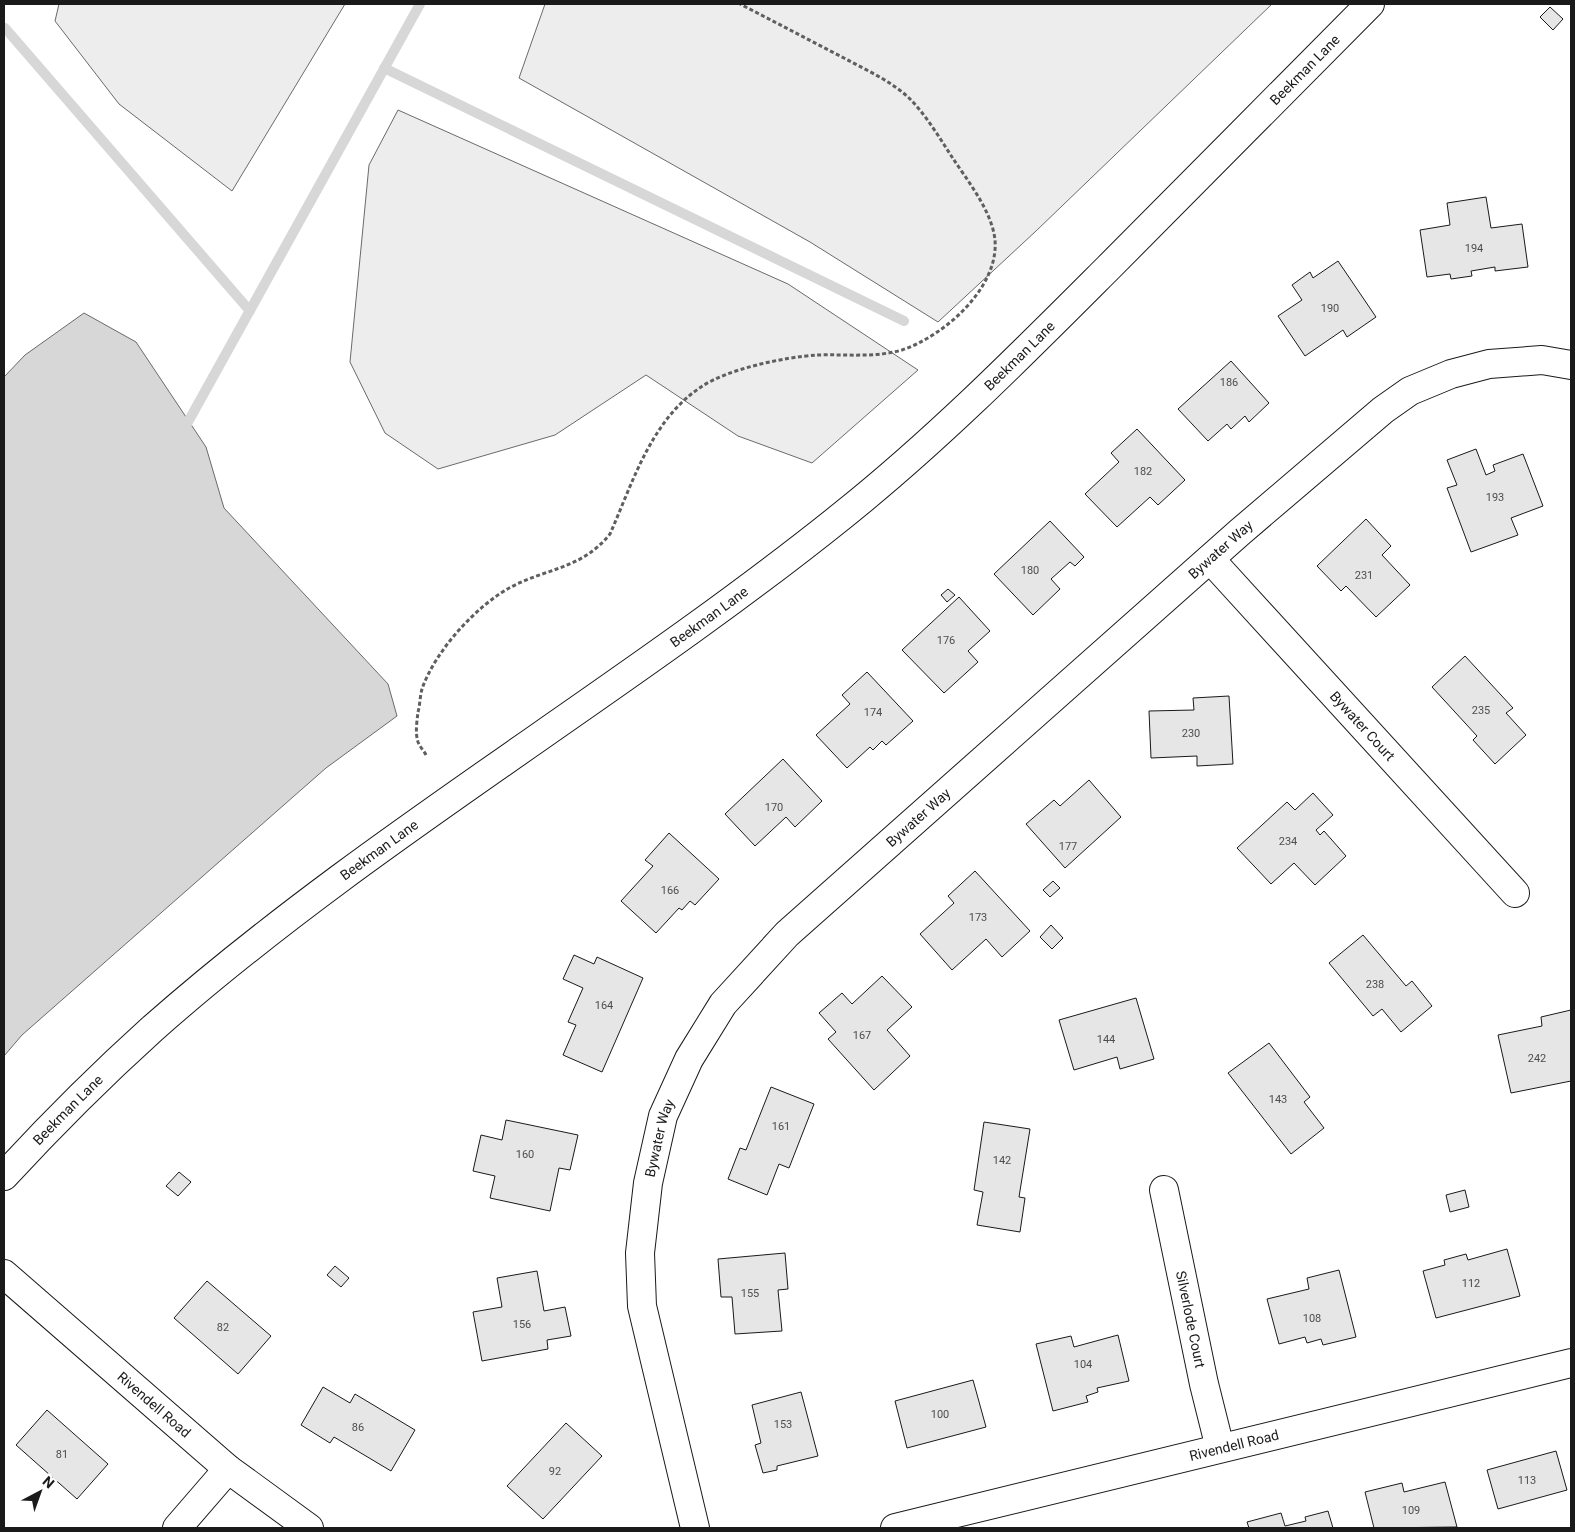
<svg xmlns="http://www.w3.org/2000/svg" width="1575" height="1532" font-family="Roboto,sans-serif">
  <rect width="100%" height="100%" fill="#fff"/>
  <path fill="#ededed" stroke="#6a6a6a" d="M 59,4 L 345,4 L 232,191 L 119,104 L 55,21 Z
    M 545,4 L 1272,4 L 1036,231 L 938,322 L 810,242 L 519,78 Z
    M 398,110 L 788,284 L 918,370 L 812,463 L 738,436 L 646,375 L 555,435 L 438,469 L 385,433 L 350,362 L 369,165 Z"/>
  <path fill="#d7d7d7" stroke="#6a6a6a" d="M 84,313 L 136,342 L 206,447 L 224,508 L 388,684 L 397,716 L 326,768 L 22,1035 L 4,1056 L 4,377 L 25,355 Z"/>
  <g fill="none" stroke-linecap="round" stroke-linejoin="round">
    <path stroke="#d7d7d7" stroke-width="10" d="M 5,28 L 250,311
      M 384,68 L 904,321
      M 183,431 L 420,4"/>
  </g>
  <path fill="#e6e6e6" stroke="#1a1a1a" d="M 1550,7 L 1563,19 L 1553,30 L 1540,17 Z
    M 1486,197 L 1491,228 L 1522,224 L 1528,267 L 1495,271 L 1495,267 L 1471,271 L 1472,276 L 1451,279 L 1450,274 L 1427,277 L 1420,230 L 1450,225 L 1447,203 Z
    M 1338,261 L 1376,317 L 1347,337 L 1343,330 L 1305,356 L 1278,316 L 1302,300 L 1292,285 L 1310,272 L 1313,278 Z
    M 1231,361 L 1269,403 L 1249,422 L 1245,416 L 1231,429 L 1227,424 L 1208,441 L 1178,409 Z
    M 1137,429 L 1185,480 L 1158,505 L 1150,497 L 1117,527 L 1085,494 L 1119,462 L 1111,453 Z
    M 1476,449 L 1486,475 L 1495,471 L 1493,465 L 1523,454 L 1543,506 L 1511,518 L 1518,535 L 1471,552 L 1447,488 L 1457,485 L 1447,460 Z
    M 1366,519 L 1391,546 L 1382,555 L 1410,585 L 1376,617 L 1346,586 L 1341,591 L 1317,566 Z
    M 1050,521 L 1084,557 L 1075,566 L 1070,562 L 1051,579 L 1060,589 L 1033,615 L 994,574 Z
    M 948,589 L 955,595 L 947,602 L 941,595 Z
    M 959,597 L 990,631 L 968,651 L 978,662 L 944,693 L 902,650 Z
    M 1465,656 L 1513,708 L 1506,713 L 1526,735 L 1495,764 L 1473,740 L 1477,736 L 1432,687 Z
    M 867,672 L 913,721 L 886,745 L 882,741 L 873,750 L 870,747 L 847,768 L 816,735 L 850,704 L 842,695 Z
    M 1229,696 L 1233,764 L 1197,766 L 1197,756 L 1151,758 L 1149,711 L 1194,710 L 1193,698 Z
    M 783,759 L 822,801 L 795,827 L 786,817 L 755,846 L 725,814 Z
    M 1089,780 L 1121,817 L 1065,868 L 1026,824 L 1054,800 L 1060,806 Z
    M 1313,793 L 1333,815 L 1316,830 L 1320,835 L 1324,831 L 1346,856 L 1315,885 L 1294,863 L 1271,884 L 1237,848 L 1287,802 L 1295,810 Z
    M 669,833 L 719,879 L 695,905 L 690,901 L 682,910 L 679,908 L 656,933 L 621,901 L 653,866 L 645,860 Z
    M 975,871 L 1030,931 L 1002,957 L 986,939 L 952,970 L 920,934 L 954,903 L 948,896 Z
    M 1053,881 L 1060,888 L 1050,897 L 1043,890 Z
    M 1051,925 L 1063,938 L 1052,949 L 1040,937 Z
    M 1363,935 L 1406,986 L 1412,981 L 1432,1006 L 1401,1032 L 1382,1009 L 1373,1016 L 1329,963 Z
    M 574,955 L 594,964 L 597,957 L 643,978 L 602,1072 L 563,1055 L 576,1025 L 568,1022 L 583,988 L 563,979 Z
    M 882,976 L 912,1007 L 887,1030 L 910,1056 L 874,1090 L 828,1039 L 836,1032 L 819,1013 L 842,993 L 852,1004 Z
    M 1136,998 L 1154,1059 L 1120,1069 L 1117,1057 L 1074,1070 L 1059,1020 Z
    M 1571,1010 L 1571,1081 L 1511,1093 L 1498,1035 L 1542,1026 L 1541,1017 Z
    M 1269,1043 L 1310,1097 L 1304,1102 L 1324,1128 L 1291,1154 L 1228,1073 Z
    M 771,1087 L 814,1104 L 789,1168 L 779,1164 L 767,1195 L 728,1179 L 740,1148 L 746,1150 Z
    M 506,1120 L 578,1135 L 570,1170 L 559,1168 L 550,1211 L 490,1198 L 495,1176 L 473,1171 L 481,1135 L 502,1140 Z
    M 984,1122 L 1030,1129 L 1019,1197 L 1025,1198 L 1020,1232 L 977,1225 L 983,1192 L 974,1190 Z
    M 179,1172 L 191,1182 L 178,1196 L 166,1186 Z
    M 1465,1190 L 1469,1207 L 1450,1212 L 1446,1195 Z
    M 1507,1249 L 1520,1296 L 1436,1318 L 1423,1271 L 1445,1265 L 1444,1260 L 1466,1254 L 1468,1260 Z
    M 785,1253 L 788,1289 L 778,1290 L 782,1331 L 735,1334 L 732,1297 L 721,1297 L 718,1259 Z
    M 335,1266 L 349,1278 L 341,1287 L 327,1275 Z
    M 1339,1270 L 1356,1337 L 1323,1345 L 1321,1339 L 1307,1343 L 1305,1337 L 1279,1344 L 1267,1299 L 1309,1289 L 1307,1278 Z
    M 537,1271 L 544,1311 L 565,1307 L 571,1336 L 547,1340 L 548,1349 L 482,1361 L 473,1312 L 502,1307 L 497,1278 Z
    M 207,1281 L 271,1336 L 238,1374 L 174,1318 Z
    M 1118,1335 L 1129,1381 L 1097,1388 L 1098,1392 L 1086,1396 L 1088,1402 L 1053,1411 L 1036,1344 L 1071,1336 L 1074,1347 Z
    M 973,1380 L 986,1427 L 907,1448 L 895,1401 Z
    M 323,1387 L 350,1403 L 355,1394 L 415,1430 L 391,1471 L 334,1437 L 330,1443 L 301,1425 Z
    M 801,1392 L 818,1456 L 777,1466 L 777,1470 L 763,1473 L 755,1445 L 761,1443 L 752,1405 Z
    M 47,1410 L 108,1464 L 77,1499 L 16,1445 Z
    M 566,1423 L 602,1456 L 543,1519 L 507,1486 Z
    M 1556,1451 L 1567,1490 L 1498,1509 L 1487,1470 Z
    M 1445,1482 L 1457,1527 L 1374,1528 L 1365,1492 L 1402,1483 L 1404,1492 Z
    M 1328,1511 L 1333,1528 L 1249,1528 L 1247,1522 L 1281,1513 L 1285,1526 L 1306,1521 L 1305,1517 Z"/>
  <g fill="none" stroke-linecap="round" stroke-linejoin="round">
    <g stroke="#1a1a1a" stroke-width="30">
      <g id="minor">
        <path id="s1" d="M 1210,559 L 1515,893"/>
        <path id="s2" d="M 4,1176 C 51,1125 100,1076 152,1029 C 367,839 619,695 843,515 C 937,440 1023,353 1108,268 C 1195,180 1283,92 1370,4"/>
        <path id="s3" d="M 1164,1190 L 1204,1384 L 1220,1448"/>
        <path id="s4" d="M 4,1274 L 228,1469 L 309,1528"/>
        <path d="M 177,1528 L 228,1469"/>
        <path id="s5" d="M 695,1528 L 642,1306 L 640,1253 L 648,1183 L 663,1116 L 689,1059 L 723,1004 L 787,934 L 1240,532 L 1383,410 L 1410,391 L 1451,374 L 1489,364 L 1542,360 L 1571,365"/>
        <path id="s6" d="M 895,1528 L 1571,1363"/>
      </g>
    </g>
    <path stroke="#5f5f5f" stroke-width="3" stroke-dasharray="4 2.5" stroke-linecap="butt" d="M 426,755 C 424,751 420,747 418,742 C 415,733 417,721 418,712 C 420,705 420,696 422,689 C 435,651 476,606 511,587 C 547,568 582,569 610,534 C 633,482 651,420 701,387 C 727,369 785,357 817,355 C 846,354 874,358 902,350 C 944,336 999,288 995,240 C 992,211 967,180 952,157 C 939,137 926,115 909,98 C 891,81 866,70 844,58 C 809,40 775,22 740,4"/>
    <use href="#minor" stroke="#fff" stroke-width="28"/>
  </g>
  <g text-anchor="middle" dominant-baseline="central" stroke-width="4" stroke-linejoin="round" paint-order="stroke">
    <g font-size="11" fill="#4d4d4d">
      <text x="1474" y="248">194</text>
      <text x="1330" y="308">190</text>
      <text x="1229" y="382">186</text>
      <text x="1143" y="471">182</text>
      <text x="1495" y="497">193</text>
      <text x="1030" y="570">180</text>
      <text x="1364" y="575">231</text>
      <text x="946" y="640">176</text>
      <text x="1481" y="710">235</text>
      <text x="873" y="712">174</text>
      <text x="1191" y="733">230</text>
      <text x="774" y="807">170</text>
      <text x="1288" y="841">234</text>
      <text x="1068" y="846">177</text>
      <text x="670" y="890">166</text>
      <text x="978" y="917">173</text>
      <text x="1375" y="984">238</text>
      <text x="604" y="1005">164</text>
      <text x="862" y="1035">167</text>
      <text x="1106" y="1039">144</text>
      <text x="1537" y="1058">242</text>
      <text x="1278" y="1099">143</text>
      <text x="781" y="1126">161</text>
      <text x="525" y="1154">160</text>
      <text x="1002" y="1160">142</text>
      <text x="1471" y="1283">112</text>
      <text x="750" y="1293">155</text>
      <text x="1312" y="1318">108</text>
      <text x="522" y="1324">156</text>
      <text x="223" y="1327">82</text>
      <text x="1083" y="1364">104</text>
      <text x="940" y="1414">100</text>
      <text x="783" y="1424">153</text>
      <text x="358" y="1427">86</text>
      <text x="62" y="1454">81</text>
      <text x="555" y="1471">92</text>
      <text x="1527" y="1480">113</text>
      <text x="1411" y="1510">109</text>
    </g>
    <g font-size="14" fill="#1a1a1a" stroke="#fff">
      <text stroke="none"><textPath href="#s2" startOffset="1712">Beekman Lane</textPath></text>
      <text stroke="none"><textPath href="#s2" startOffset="1308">Beekman Lane</textPath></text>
      <text stroke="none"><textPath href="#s5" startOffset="1222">Bywater Way</textPath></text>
      <text stroke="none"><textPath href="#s2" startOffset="902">Beekman Lane</textPath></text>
      <text stroke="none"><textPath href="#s1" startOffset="226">Bywater Court</textPath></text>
      <text stroke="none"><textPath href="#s5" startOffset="818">Bywater Way</textPath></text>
      <text stroke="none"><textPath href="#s2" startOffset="498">Beekman Lane</textPath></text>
      <text stroke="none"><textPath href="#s2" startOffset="92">Beekman Lane</textPath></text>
      <text stroke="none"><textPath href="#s5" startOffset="398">Bywater Way</textPath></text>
      <text stroke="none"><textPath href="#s3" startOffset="132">Silverlode Court</textPath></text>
      <text stroke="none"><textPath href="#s4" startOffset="199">Rivendell Road</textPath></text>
      <text stroke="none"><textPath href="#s6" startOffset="349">Rivendell Road</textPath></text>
    </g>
  </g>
  <rect width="1575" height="1532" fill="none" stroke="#1a1a1a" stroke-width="10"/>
  <g transform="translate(40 1492) rotate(41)" stroke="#ffffff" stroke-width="4" paint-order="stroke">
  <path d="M0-4L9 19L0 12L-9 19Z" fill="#1a1a1a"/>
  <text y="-8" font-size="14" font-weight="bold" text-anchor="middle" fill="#1a1a1a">N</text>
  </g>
</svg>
